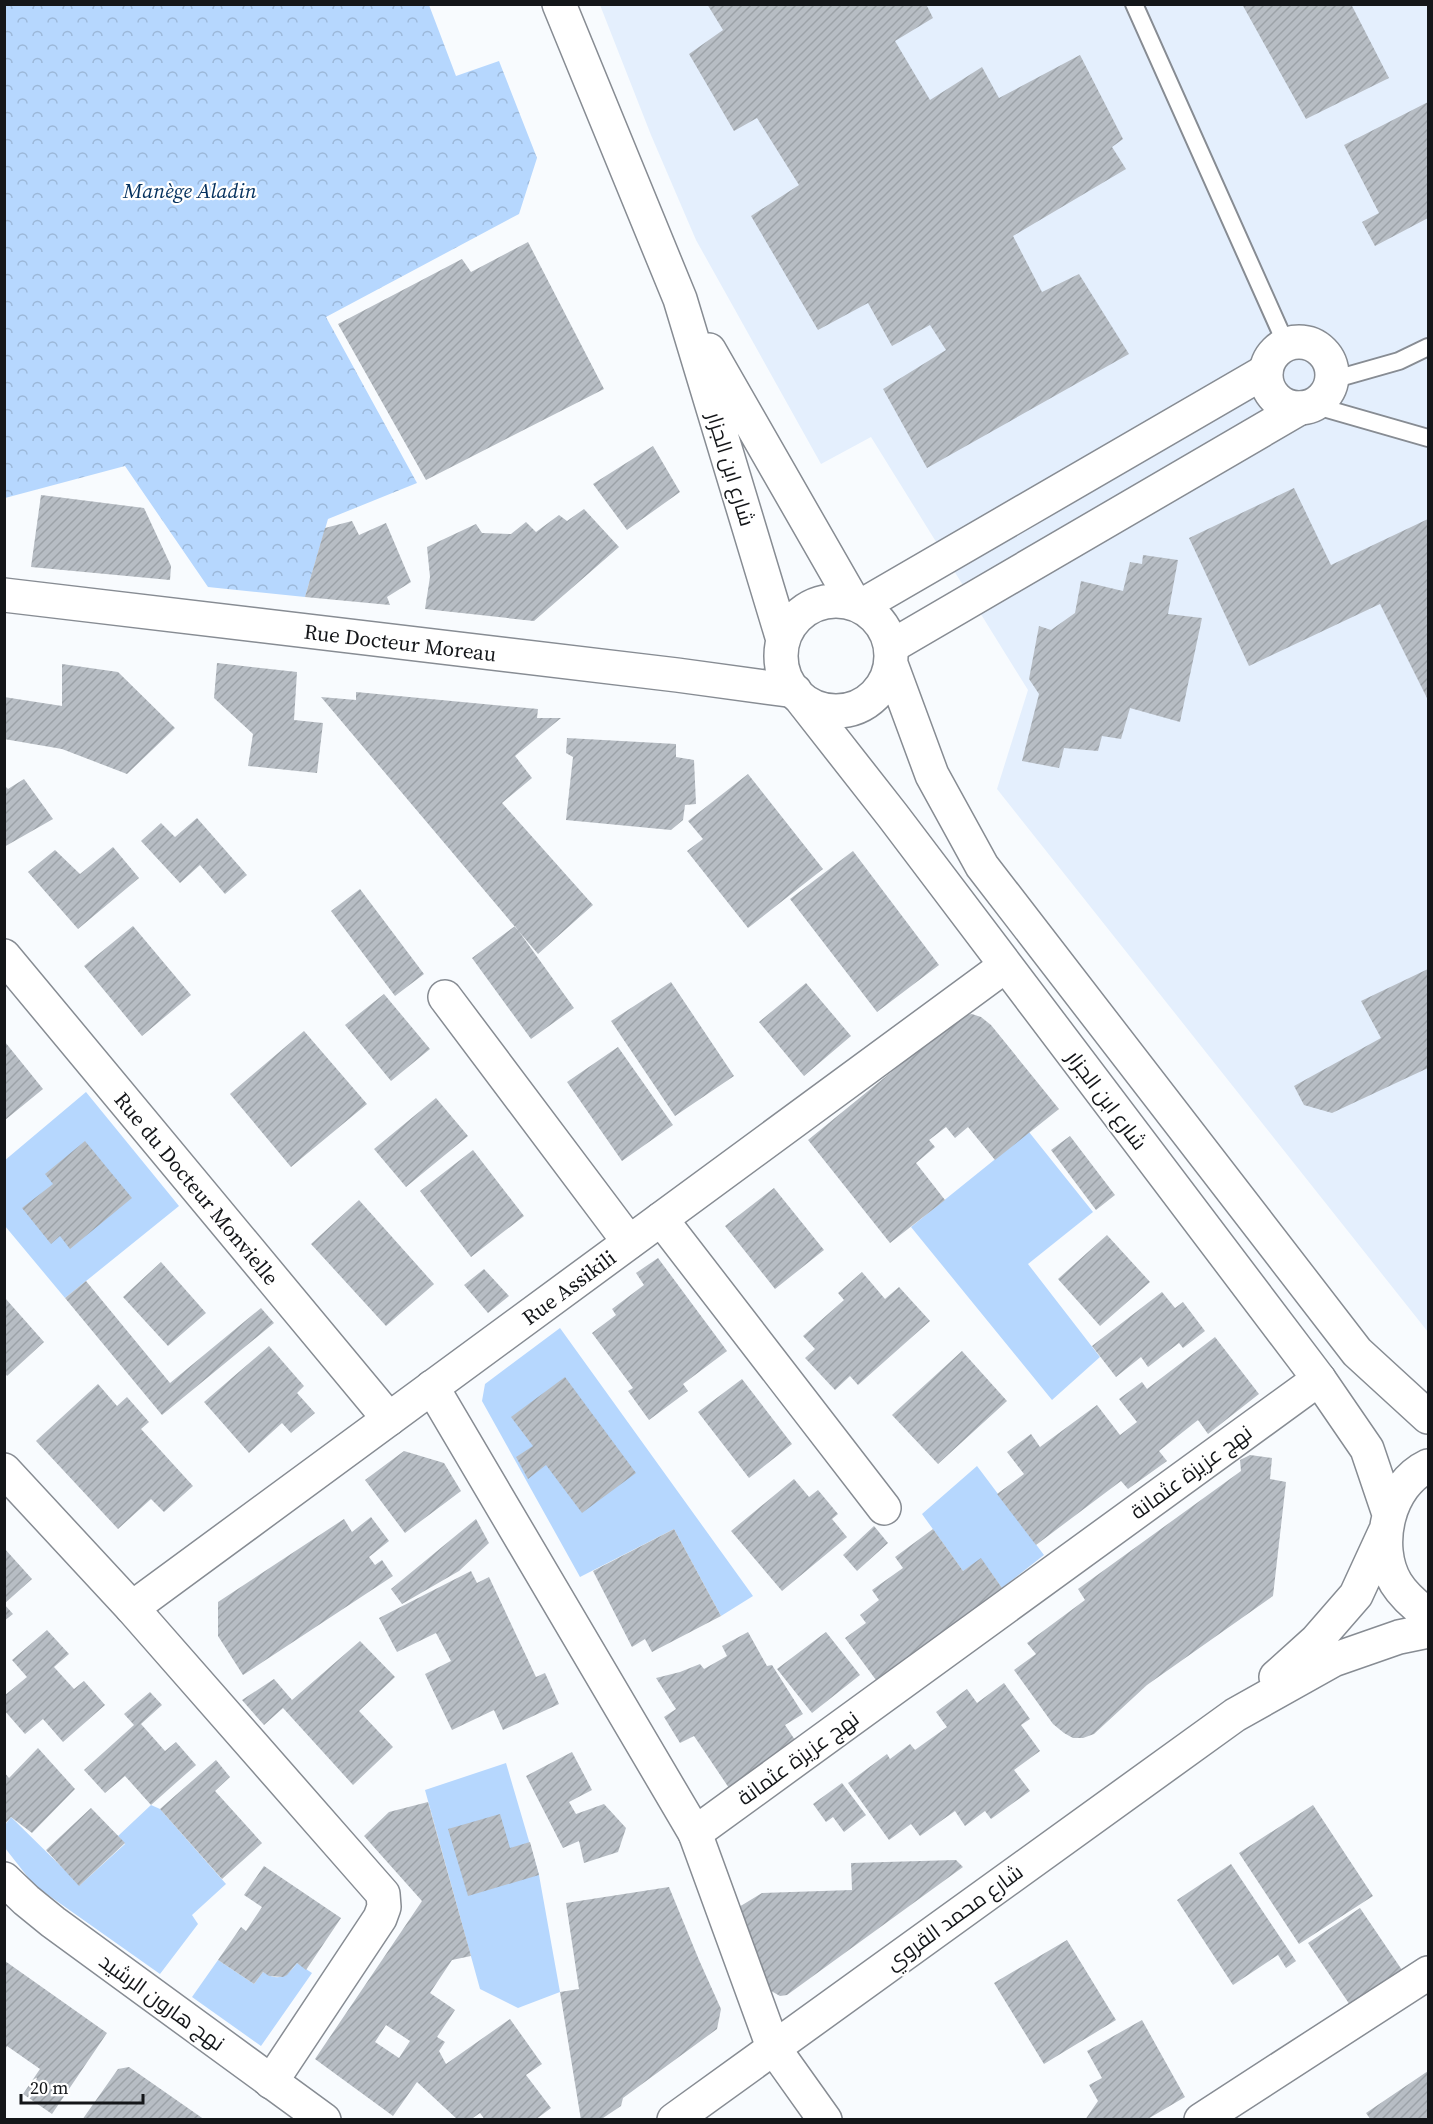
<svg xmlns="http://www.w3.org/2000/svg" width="1433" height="2124" font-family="'Source Serif 4',Cairo,serif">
  <defs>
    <pattern id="park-crowns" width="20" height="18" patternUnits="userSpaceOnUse" patternTransform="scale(1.5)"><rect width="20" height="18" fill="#b6d7fe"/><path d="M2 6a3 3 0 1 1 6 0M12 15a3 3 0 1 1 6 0" fill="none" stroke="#9cb8d9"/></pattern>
    <pattern id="building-hatch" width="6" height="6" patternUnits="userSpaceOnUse" patternTransform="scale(1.5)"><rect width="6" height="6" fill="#b7bdc4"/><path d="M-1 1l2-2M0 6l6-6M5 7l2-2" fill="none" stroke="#9ca2a8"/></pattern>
  </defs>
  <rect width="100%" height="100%" fill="#f8fbfe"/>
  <path fill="#e4effd" d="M 600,5 L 1428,5 L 1428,1332 L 997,789 L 1028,690 L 871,437 L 821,464 L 696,240 L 651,135 Z"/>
  <path fill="url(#park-crowns)" d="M 5,5 L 429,5 L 456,76 L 499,61 L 537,158 L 519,214 L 326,317 L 417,483 L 328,519 L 305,597 L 208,587 L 125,466 L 5,498 Z"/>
  <path fill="#b6d7fe" d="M 86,1092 L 179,1206 L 65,1298 L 5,1226 L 4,1161 Z
    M 1029,1132 L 1093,1212 L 1028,1264 L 1100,1357 L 1052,1400 L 911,1227 Z
    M 560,1328 L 753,1596 L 721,1616 L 674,1529 L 580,1577 L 482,1401 L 485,1384 Z
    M 977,1466 L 1044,1555 L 1002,1588 L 981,1559 L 963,1571 L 922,1514 Z
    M 506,1763 L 539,1875 L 560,1992 L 518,2008 L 480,1989 L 425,1790 Z
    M 151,1805 L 160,1809 L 226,1884 L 192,1915 L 198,1924 L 160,1974 L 34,1885 L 5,1848 L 5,1825 L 11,1817 L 80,1885 L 125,1844 L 118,1836 Z
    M 218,1960 L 254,1984 L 263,1972 C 278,1982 287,1977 297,1963 L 312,1973 L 261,2046 L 192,1997 Z"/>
  <path fill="url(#building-hatch)" fill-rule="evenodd" d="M 707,4 L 926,4 L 933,18 L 895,41 L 930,100 L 982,67 L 999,98 L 1080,55 L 1123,139 L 1112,147 L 1126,169 L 1013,236 L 1042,292 L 1079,274 L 1129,354 L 927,468 L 883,389 L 946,350 L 930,325 L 892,346 L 868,303 L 818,330 L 751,216 L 799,185 L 757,118 L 734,131 L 689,54 L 723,30 Z
    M 1242,4 L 1351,4 L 1389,78 L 1306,119 Z
    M 1428,102 L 1428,218 L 1375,246 L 1362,222 L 1379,213 L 1344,145 Z
    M 528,242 L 604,389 L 426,480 L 338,324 L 462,259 L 471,272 Z
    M 653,446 L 680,492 L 627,530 L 593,484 Z
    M 1294,488 L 1331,565 L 1428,519 L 1428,700 L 1380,604 L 1249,666 L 1189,538 Z
    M 41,495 L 144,508 L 171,566 L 170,580 L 31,567 Z
    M 584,509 L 619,547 L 534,621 L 425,609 L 430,577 L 427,547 L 476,524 L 482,533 L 511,534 L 526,522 L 536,532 L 559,515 L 567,521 Z
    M 352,521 L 359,535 L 386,523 L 411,582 L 387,597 L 390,605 L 305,597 L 325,528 Z
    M 1143,555 L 1178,560 L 1168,614 L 1202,618 L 1180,722 L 1130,708 L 1121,739 L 1102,736 L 1098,751 L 1064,748 L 1059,768 L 1022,761 L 1039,694 L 1029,679 L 1039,626 L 1051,630 L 1075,613 L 1081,581 L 1123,591 L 1130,562 L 1142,564 Z
    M 217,663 L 297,672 L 294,720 L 323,723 L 317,773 L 248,766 L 253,734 L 214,698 Z
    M 62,664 L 118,672 L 175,728 L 127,774 L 62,749 L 4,739 L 4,697 L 62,706 Z
    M 356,692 L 538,709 L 537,718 L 561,718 L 515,756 L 532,778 L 502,803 L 593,905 L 538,954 L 321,697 L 356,700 Z
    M 567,738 L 676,744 L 676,757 L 694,760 L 696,804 L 685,805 L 683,820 L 671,830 L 566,820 L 573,757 L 566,753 Z
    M 748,774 L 823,869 L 748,928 L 687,851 L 703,839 L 688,821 Z
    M 24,779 L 53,819 L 4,847 L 4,785 L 8,789 Z
    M 197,818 L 247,875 L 225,894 L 200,865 L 180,883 L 141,841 L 161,823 L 175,837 Z
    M 113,847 L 139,878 L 78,929 L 28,872 L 55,850 L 80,874 Z
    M 853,851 L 939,965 L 877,1012 L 790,899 Z
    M 360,889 L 424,974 L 395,996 L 331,911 Z
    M 133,926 L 191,995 L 142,1036 L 84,966 Z
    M 515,926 L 574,1008 L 531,1039 L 472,958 Z
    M 1428,969 L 1428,1068 L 1332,1113 L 1304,1105 L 1294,1086 L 1381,1038 L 1361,1001 Z
    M 671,982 L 734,1076 L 675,1116 L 611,1021 Z
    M 806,983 L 851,1036 L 804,1076 L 759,1022 Z
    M 384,994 L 430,1049 L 391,1081 L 345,1025 Z
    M 972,1014 L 981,1017 L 991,1025 L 1059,1109 L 995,1160 L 968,1127 L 955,1138 L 946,1127 L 929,1140 L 935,1147 L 916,1163 L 945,1200 L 890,1243 L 808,1140 L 960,1016 Z
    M 304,1031 L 367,1104 L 291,1167 L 230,1094 Z
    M 5,1042 L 43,1089 L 5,1120 Z
    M 618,1047 L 673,1125 L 622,1161 L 567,1082 Z
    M 436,1098 L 468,1136 L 406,1187 L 374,1149 Z
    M 1070,1136 L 1115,1195 L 1096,1210 L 1051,1150 Z
    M 85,1141 L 132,1198 L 70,1249 L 60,1236 L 51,1244 L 22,1208 L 53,1184 L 45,1174 Z
    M 473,1150 L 524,1216 L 471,1257 L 420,1191 Z
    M 774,1188 L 824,1250 L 775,1289 L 725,1226 Z
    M 359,1200 L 434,1284 L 386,1326 L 311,1244 Z
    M 1107,1235 L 1150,1282 L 1100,1326 L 1058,1279 Z
    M 658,1258 L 727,1351 L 683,1384 L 688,1391 L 649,1420 L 628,1391 L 633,1388 L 592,1333 L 616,1315 L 612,1309 L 644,1285 L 636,1273 Z
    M 161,1262 L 206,1313 L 168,1346 L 123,1297 Z
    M 484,1269 L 509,1296 L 488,1313 L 464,1285 Z
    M 862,1272 L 885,1299 L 899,1287 L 930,1321 L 858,1385 L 850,1376 L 835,1390 L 805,1358 L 815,1349 L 803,1336 L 844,1300 L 838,1293 Z
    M 86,1281 L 170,1383 L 261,1308 L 274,1323 L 162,1415 L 65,1298 Z
    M 1162,1292 L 1175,1308 L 1183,1302 L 1205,1331 L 1183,1348 L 1179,1343 L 1148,1367 L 1141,1357 L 1116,1377 L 1092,1346 Z
    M 5,1298 L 44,1342 L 7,1376 L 5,1373 Z
    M 1215,1337 L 1259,1394 L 1208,1434 L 1198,1420 L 1159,1451 L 1167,1461 L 1128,1489 L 1121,1481 L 1036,1545 L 997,1494 L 1024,1474 L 1007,1452 L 1031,1434 L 1040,1447 L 1097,1405 L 1120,1435 L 1137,1422 L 1119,1399 L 1142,1382 L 1147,1389 Z
    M 269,1346 L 304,1386 L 297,1393 L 315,1413 L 291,1433 L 282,1423 L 249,1453 L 204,1402 Z
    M 962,1351 L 1007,1401 L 938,1464 L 892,1415 Z
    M 565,1377 L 636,1473 L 582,1513 L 546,1465 L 528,1479 L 516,1457 L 533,1446 L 511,1417 Z
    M 742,1379 L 792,1444 L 749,1478 L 698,1412 Z
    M 98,1384 L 117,1406 L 127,1397 L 149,1422 L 141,1429 L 193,1486 L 164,1512 L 151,1499 L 118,1529 L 36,1441 Z
    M 404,1451 L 444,1463 L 461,1491 L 405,1533 L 365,1480 Z
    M 1250,1455 L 1272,1458 L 1270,1479 L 1286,1482 L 1273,1596 L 1147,1685 L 1094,1734 L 1083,1738 L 1073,1738 L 1064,1733 L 1053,1724 L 1014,1670 L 1036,1654 L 1027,1643 L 1085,1600 L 1078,1589 L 1241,1471 L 1240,1460 Z
    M 794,1479 L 809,1497 L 818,1490 L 838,1514 L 832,1519 L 847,1537 L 782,1591 L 731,1531 Z
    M 371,1517 L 389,1541 L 369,1557 L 375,1565 L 382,1560 L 393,1576 L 243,1675 L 218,1636 L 218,1602 L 344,1519 L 352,1532 Z
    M 476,1519 L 489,1543 L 459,1571 L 402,1604 L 391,1589 Z
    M 874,1526 L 888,1543 L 857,1571 L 843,1555 Z
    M 674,1529 L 721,1616 L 652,1652 L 645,1639 L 632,1647 L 593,1571 Z
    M 933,1529 L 963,1571 L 981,1558 L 1002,1588 L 876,1680 L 845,1638 L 866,1623 L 860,1615 L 879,1600 L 872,1590 L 903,1568 L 895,1557 Z
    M 4,1548 L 32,1579 L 4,1604 Z
    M 471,1571 L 477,1583 L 489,1577 L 536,1677 L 545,1673 L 559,1704 L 503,1730 L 494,1710 L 452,1730 L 425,1674 L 451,1661 L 436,1633 L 397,1652 L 379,1618 Z
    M 4,1604 L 13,1614 L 4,1621 Z
    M 47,1630 L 69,1654 L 54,1667 L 74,1689 L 84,1681 L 105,1705 L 63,1742 L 43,1719 L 25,1734 L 4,1710 L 4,1696 L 27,1677 L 12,1660 Z
    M 748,1632 L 767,1666 L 772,1665 L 803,1714 L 785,1725 L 795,1740 L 729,1788 L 694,1736 L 680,1743 L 664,1717 L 676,1709 L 656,1678 L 680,1672 L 700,1664 L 704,1669 L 727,1656 L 722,1646 Z
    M 826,1632 L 860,1675 L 812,1713 L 777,1669 Z
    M 360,1641 L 395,1677 L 359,1711 L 393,1747 L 353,1785 L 283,1708 L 264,1725 L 242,1700 L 274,1679 L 292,1700 Z
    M 1004,1683 L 1030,1719 L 1021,1725 L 1040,1751 L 1014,1770 L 1030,1791 L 991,1819 L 985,1811 L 965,1826 L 955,1811 L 920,1836 L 911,1824 L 889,1840 L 848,1783 L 887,1754 L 890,1759 L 910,1744 L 915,1750 L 947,1727 L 936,1712 L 967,1689 L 977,1703 Z
    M 150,1692 L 162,1705 L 141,1724 L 165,1751 L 176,1742 L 196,1765 L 151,1805 L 125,1776 L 105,1793 L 84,1770 L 134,1725 L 124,1714 Z
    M 38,1748 L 75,1789 L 32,1833 L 11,1817 L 4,1825 L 4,1772 L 9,1778 Z
    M 572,1752 L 592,1790 L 569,1802 L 576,1814 L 604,1804 L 626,1828 L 618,1852 L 584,1863 L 579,1841 L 563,1848 L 526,1776 Z
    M 216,1760 L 230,1777 L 215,1791 L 262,1843 L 222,1879 L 160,1809 Z
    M 842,1783 L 866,1815 L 844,1832 L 833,1817 L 826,1822 L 813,1804 Z
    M 428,1802 L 471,1956 L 452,1960 L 430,1993 L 455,2010 L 437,2037 L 445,2042 L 439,2051 L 446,2064 L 510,2019 L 542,2064 L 526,2075 L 551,2108 L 535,2120 L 485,2120 L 480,2113 L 470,2120 L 458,2120 L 417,2082 L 393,2116 L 315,2059 L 422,1901 L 364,1836 L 389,1812 ZM 386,2025 L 410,2041 L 399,2058 L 375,2042 Z
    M 1313,1805 L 1373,1896 L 1299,1944 L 1239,1853 Z
    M 91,1808 L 125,1843 L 79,1886 L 46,1850 Z
    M 500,1814 L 510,1848 L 530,1842 L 539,1875 L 468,1896 L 448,1829 Z
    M 956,1860 L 963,1867 L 787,1995 L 780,1996 L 764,1987 L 739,1907 L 762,1893 L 852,1890 L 851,1863 Z
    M 1231,1864 L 1296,1961 L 1286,1968 L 1278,1955 L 1233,1985 L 1177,1900 Z
    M 264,1866 L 341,1918 L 306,1970 L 297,1963 L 287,1975 L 283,1977 L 269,1976 L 263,1972 L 254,1984 L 218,1960 L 241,1927 L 246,1931 L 262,1907 L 244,1895 Z
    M 669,1887 L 699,1960 L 721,2009 L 717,2029 L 623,2098 L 621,2106 L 600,2120 L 581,2120 L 560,1992 L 579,1989 L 566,1903 Z
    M 1360,1908 L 1402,1970 L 1350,2005 L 1308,1943 Z
    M 1067,1940 L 1116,2020 L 1044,2064 L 994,1983 Z
    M 5,1961 L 107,2033 L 52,2114 L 23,2094 L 40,2069 L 7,2046 L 5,2050 Z
    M 1142,2020 L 1185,2097 L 1146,2120 L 1085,2120 L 1098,2101 L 1089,2085 L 1102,2078 L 1087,2051 Z
    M 129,2067 L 185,2106 L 205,2120 L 82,2120 L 118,2069 Z
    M 1428,2071 L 1428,2120 L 1371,2120 L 1366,2113 Z"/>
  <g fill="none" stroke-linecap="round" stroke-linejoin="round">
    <g stroke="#878c93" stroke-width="20">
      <path id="lane" d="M 1134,4 L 1286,344
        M 1332,380 L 1399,361 L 1428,347
        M 1313,405 L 1428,438"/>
    </g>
    <g stroke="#878c93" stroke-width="36">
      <g id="street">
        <circle cx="1299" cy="375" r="33"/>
        <path id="s1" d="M 4,595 L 677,675 L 795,691"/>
        <path d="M 861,606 L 1266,371"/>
        <path d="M 892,646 L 1300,408"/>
        <path id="s2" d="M 4,956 L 389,1419"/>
        <path d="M 445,997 L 629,1242"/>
        <path d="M 661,1219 L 884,1508"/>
        <path d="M 432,1387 L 695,1833 L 1319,1379"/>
        <path d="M 4,1470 L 132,1608 L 383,1894 L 384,1907 L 380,1918 L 271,2082"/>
        <path id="s3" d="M 132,1608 L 1005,966"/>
        <path d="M 695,1833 L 773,2047 L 825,2120"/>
        <path d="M 4,1879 L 26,1900 L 53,1922 L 324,2120"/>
        <path d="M 1201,2120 L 1428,1973"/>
      </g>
    </g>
    <g stroke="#878c93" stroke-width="36">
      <path id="secondary" d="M 559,4 L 680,299 L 783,640
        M 709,350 L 854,603
        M781 656a55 55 0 1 1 110 0a55 55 0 1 1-110 0Z
        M 891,664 L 932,775 L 982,866 L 1357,1352 L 1428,1417
        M 802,700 L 893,816 L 1319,1379 L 1367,1449 L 1389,1514
        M 1428,1466 C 1388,1485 1374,1546 1396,1583 C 1404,1596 1416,1606 1428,1615
        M 1276,1677 L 1316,1641 L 1356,1595 L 1385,1532
        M 674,2120 L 1235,1715 L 1333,1660 L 1399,1637 L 1428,1631"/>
    </g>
    <use href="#lane" stroke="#fff" stroke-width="16"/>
    <use href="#street" stroke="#fff" stroke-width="33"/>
    <use href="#secondary" stroke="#fff" stroke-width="33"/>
  </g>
  <g text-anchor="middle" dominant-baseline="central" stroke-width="4.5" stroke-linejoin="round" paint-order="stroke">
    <g font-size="21" font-style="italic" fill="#05315e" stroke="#fff">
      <text x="190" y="190">Manège Aladin</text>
    </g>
    <g font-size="21" fill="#141619" stroke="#fff">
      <text transform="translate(731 469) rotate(73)">شارع ابن الجزار</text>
      <text stroke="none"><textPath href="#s1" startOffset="399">Rue Docteur Moreau</textPath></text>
      <text transform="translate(1107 1100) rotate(53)">شارع ابن الجزار</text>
      <text stroke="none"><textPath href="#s2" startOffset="302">Rue du Docteur Monvielle</textPath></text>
      <text stroke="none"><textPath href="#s3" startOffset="542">Rue Assikili</textPath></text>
      <text transform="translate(1191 1472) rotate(-36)">نهج عزيزة عثمانة</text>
      <text transform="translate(798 1758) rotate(-36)">نهج عزيزة عثمانة</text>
      <text transform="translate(954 1917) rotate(-36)">شارع محمد القروي</text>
      <text transform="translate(162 2002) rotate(36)">نهج هارون الرشيد</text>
    </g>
  </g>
  <rect width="1433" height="2124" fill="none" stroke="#141619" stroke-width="12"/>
  <path d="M21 2094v9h122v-9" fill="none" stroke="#141619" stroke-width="3"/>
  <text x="30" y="2094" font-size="18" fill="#141619" stroke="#ffffff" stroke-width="4.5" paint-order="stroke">20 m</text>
</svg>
